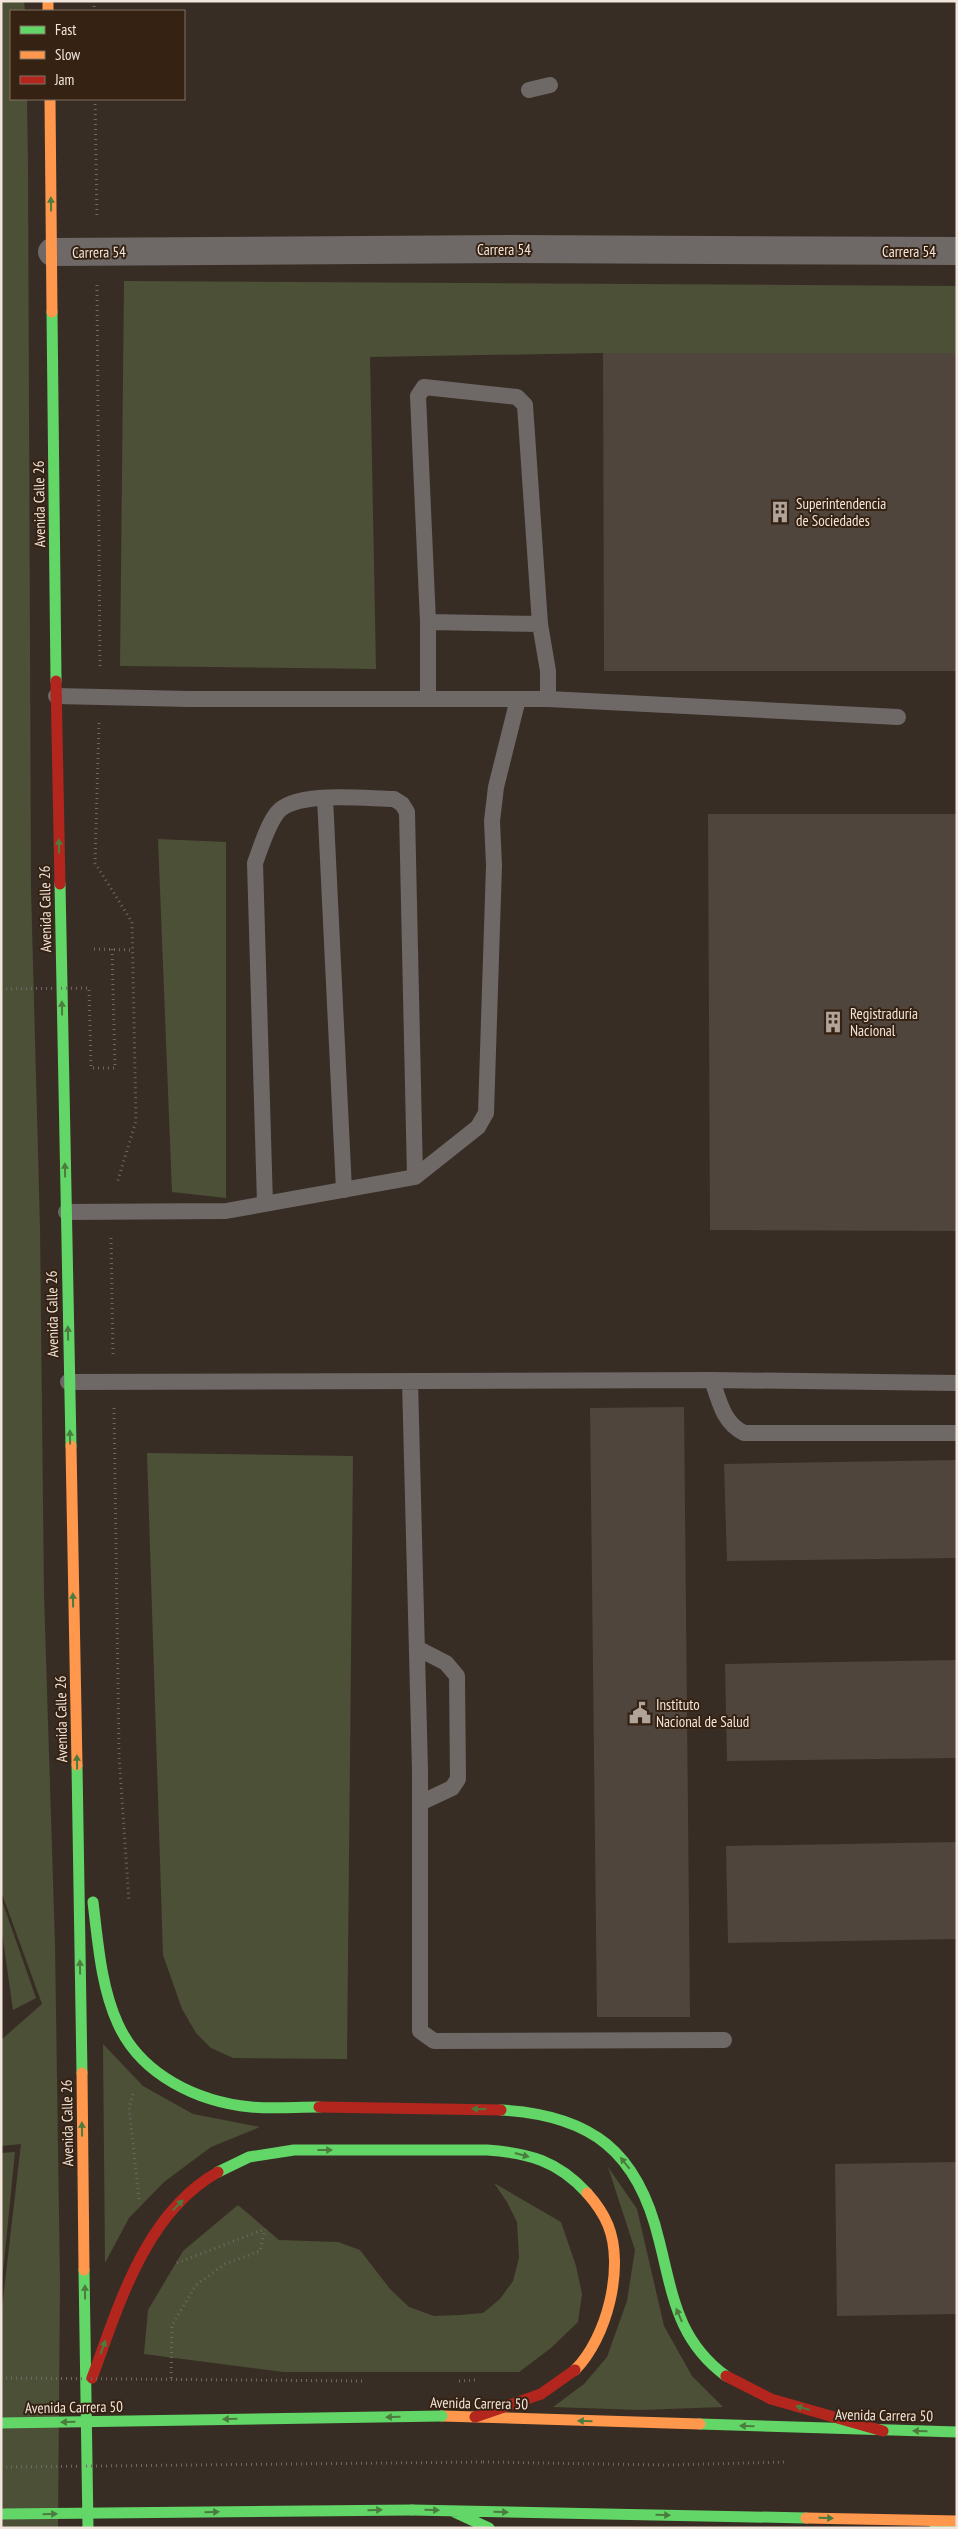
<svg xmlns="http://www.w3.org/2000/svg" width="958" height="2529" font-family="'PT Sans Narrow',sans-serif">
  <rect width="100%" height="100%" fill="#382d24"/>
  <path fill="#4c5037" d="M 1,1 L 24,1 L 25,11 L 11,11 L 11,99 L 27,99 L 28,167 L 31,889 L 40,1227 L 44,1595 L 55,1944 L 60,2283 L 58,2528 L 1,2528 L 1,2316 L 21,2144 L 1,2146 L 1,2040 L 42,2004 L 1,1891 Z
    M 124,281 L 957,286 L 957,353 L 603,353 L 370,357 L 376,669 L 120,666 Z
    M 158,839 L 226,842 L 226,1198 L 172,1192 Z
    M 147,1453 L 353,1456 L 347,2059 L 233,2058 L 211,2048 L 196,2033 L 182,2009 L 163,1955 Z
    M 1,1898 L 36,1998 L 13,2010 L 1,1926 Z
    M 103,2044 L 143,2086 L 193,2114 L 260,2127 L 211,2147 L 164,2182 L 129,2218 L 105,2263 Z
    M 15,2152 L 2,2282 L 1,2153 Z
    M 608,2167 L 637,2209 L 664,2326 L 692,2376 L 723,2407 L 640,2410 L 553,2407 L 584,2384 L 607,2357 L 627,2301 L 635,2250 Z
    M 494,2183 L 561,2222 L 576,2266 L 582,2294 L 578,2322 L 551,2348 L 519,2372 L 284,2372 L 144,2354 L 148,2310 L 183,2251 L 238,2205 L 279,2240 L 338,2242 L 360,2250 L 390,2289 L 409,2307 L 434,2316 L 460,2315 L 483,2313 L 500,2299 L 513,2281 L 519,2258 L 517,2222 L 507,2202 Z"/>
  <path fill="#4f453d" d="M 603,353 L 957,353 L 957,671 L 604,671 Z
    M 708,814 L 957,814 L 957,1231 L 710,1230 Z
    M 684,1407 L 690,2017 L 597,2017 L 590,1408 Z
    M 957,1460 L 957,1558 L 727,1561 L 724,1464 Z
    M 957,1660 L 957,1758 L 727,1761 L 725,1664 Z
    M 957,1842 L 957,1939 L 728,1943 L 726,1846 Z
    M 957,2162 L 957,2314 L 837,2316 L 835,2164 Z"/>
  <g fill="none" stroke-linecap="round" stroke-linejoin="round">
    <path stroke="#6f6865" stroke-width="3" stroke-dasharray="1 4" stroke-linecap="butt" d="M 94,1 L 94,11
      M 95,99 L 97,219
      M 97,285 L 100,669
      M 99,723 L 95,863 L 132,922 L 136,1121 L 117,1183
      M 94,949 L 132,950
      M 111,1238 L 113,1355
      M 114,1408 L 119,1755 L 129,1902
      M 133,2094 L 129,2107 L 139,2199
      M 177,2263 L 265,2229
      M 171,2378 L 172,2325 L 196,2285 L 225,2264 L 260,2251 L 265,2229
      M 459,2381 L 475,2380
      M 483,2462 L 666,2465 L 786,2462"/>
    <path stroke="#6e6867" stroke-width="16" d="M 529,90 L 550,85
      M 428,622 L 540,624
      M 56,696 L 189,699 L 548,699 L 898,717
      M 428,698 L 428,622 L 418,396 L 424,387 L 517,397 L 525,405 L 540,624 L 548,671 L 548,699
      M 325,798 L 344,1190
      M 265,1204 L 255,863 C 261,847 267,826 277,813 C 295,790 366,799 394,799 L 402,804 L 407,812 L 415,1177
      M 66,1212 L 226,1211 L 415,1177 L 478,1127 L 486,1113 L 494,865 L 492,821 L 496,787 L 518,699
      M 712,1380 C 719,1400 723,1423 744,1433 L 957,1433
      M 410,1381 L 420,1770 L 420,2031 L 434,2041 L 724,2040
      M 68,1382 L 712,1380 L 957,1383
      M 417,1648 L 446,1663 L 457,1676 L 458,1779 L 452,1788 L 420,1803"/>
    <path stroke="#6e6867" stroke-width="28" d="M 52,252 L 511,249 L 957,251"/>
    <path stroke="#63d668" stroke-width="11" d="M 52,312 L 56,681
      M 60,884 L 71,1446
      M 77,1765 L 82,2073
      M 93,1902 C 98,1943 101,1987 118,2024 C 141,2075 198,2102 251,2107 C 273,2109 296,2107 319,2107
      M 501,2110 C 592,2115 638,2152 659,2240 C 673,2295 677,2340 726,2376
      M 218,2172 L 249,2157 L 294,2150 L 487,2150 C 529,2153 558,2161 587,2193
      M 84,2270 L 88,2528
      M 700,2424 L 957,2432
      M 412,2510 L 806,2518
      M 452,2511 L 489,2528
      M 935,2528 L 957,2522"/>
    <path stroke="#ff974d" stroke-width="11" d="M 48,1 L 48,11
      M 50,99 L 52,312
      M 71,1446 L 77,1765
      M 82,2073 L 84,2270
      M 575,2370 C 607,2338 625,2267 608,2225 C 603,2213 596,2203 587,2193
      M 442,2416 L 700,2424
      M 806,2518 L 957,2521"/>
    <path stroke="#b3261e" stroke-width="11" d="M 56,681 L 60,884
      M 319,2107 L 501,2110
      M 726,2376 L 771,2399 L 883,2431
      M 92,2378 C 119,2305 145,2213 218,2172
      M 475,2417 L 541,2394 L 575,2370"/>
    <path stroke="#6f6865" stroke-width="3" stroke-dasharray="1 4" stroke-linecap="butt" d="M 1,989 L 89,988 L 91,1068 L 115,1068 L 112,949
      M 1,2378 L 363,2381
      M 1,2467 L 483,2462"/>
    <path stroke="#63d668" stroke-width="11" d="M 1,2423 L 442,2416
      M 1,2514 L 412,2510"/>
  </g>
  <defs><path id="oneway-solid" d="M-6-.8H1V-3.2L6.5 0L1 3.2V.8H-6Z" transform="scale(1.25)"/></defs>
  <g fill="#4c7c3d">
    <use href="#oneway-solid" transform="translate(51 204) rotate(-91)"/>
    <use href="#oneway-solid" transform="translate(59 846) rotate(-91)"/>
    <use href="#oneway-solid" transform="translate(62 1008) rotate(-91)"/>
    <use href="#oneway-solid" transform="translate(65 1170) rotate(-91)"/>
    <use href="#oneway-solid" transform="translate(68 1333) rotate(-91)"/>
    <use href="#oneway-solid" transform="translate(70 1437) rotate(-91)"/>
    <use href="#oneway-solid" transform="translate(73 1600) rotate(-91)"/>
    <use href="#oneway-solid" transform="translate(77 1762) rotate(-91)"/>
    <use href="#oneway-solid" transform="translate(80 1967) rotate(-91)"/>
    <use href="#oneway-solid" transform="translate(479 2109) rotate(-179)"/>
    <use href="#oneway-solid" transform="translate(82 2129) rotate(-91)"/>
    <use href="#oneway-solid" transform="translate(325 2150)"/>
    <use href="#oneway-solid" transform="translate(522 2155) rotate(15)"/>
    <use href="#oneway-solid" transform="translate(625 2163) rotate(-129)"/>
    <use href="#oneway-solid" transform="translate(178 2205) rotate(-46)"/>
    <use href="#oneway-solid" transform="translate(85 2292) rotate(-91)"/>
    <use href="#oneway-solid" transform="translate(679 2315) rotate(-113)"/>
    <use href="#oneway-solid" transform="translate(103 2347) rotate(-70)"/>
    <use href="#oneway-solid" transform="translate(803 2408) rotate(-164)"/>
    <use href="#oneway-solid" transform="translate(393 2417) rotate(179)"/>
    <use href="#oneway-solid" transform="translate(230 2419) rotate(179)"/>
    <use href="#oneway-solid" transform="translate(585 2421) rotate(-178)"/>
    <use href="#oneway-solid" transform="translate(68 2422) rotate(179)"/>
    <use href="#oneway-solid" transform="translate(747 2426) rotate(-178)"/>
    <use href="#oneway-solid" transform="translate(920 2431) rotate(-179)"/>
    <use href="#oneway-solid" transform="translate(375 2510) rotate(-1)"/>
    <use href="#oneway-solid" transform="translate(432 2510) rotate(2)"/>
    <use href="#oneway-solid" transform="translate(212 2512) rotate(-1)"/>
    <use href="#oneway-solid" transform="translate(501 2512) rotate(1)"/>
    <use href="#oneway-solid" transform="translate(50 2514) rotate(-1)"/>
    <use href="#oneway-solid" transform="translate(663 2515) rotate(1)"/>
    <use href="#oneway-solid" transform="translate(826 2518) rotate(1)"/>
  </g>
  <defs>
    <g id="building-bare" transform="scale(1.725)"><path d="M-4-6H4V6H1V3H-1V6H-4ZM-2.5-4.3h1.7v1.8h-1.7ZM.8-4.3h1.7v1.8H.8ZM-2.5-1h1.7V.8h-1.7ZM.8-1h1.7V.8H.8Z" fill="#b1a59b" stroke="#352212" stroke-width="2.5" paint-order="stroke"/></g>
    <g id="civic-bare" transform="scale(1.725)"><path d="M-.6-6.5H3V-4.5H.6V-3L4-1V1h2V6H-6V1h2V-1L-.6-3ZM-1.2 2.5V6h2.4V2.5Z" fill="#b1a59b" stroke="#352212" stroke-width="2.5" paint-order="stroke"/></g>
  </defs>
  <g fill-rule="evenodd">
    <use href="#building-bare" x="780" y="512"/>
    <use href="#building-bare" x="833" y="1022"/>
    <use href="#civic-bare" x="640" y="1713"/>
  </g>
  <g text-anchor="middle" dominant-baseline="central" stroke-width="4" stroke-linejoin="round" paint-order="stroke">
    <g font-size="15" fill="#f2e5db" stroke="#352212">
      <text x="504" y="249">Carrera 54</text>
      <text x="909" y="251">Carrera 54</text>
      <text transform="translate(99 252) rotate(-1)">Carrera 54</text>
      <text transform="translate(39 504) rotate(-91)">Avenida Calle 26</text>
      <text transform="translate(45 909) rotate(-91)">Avenida Calle 26</text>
      <text transform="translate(52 1314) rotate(-91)">Avenida Calle 26</text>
      <text transform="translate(61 1719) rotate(-91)">Avenida Calle 26</text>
      <text transform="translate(67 2123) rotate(-91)">Avenida Calle 26</text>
      <text transform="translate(479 2403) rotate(1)">Avenida Carrera 50</text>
      <text transform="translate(74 2407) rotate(-1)">Avenida Carrera 50</text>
      <text transform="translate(884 2415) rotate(1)">Avenida Carrera 50</text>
    </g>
    <g font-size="15" fill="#f2e5db" stroke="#352212" text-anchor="start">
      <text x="796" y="503">Superintendencia<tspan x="796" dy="17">de Sociedades</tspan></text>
      <text x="850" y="1013">Registraduría<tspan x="850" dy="17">Nacional</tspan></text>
      <text x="656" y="1704">Instituto<tspan x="656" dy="17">Nacional de Salud</tspan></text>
    </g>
  </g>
  <rect width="958" height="2529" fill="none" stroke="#f2e5db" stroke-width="5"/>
  <rect x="10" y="10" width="175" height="90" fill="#352212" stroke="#817062"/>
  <rect x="20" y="26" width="25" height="8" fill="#63d668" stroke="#817062"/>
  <text x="55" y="35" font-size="15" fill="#f2e5db">Fast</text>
  <rect x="20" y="51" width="25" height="8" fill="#ff974d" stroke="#817062"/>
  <text x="55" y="60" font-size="15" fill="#f2e5db">Slow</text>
  <rect x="20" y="76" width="25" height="8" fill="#b3261e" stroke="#817062"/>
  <text x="55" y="85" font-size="15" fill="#f2e5db">Jam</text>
</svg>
